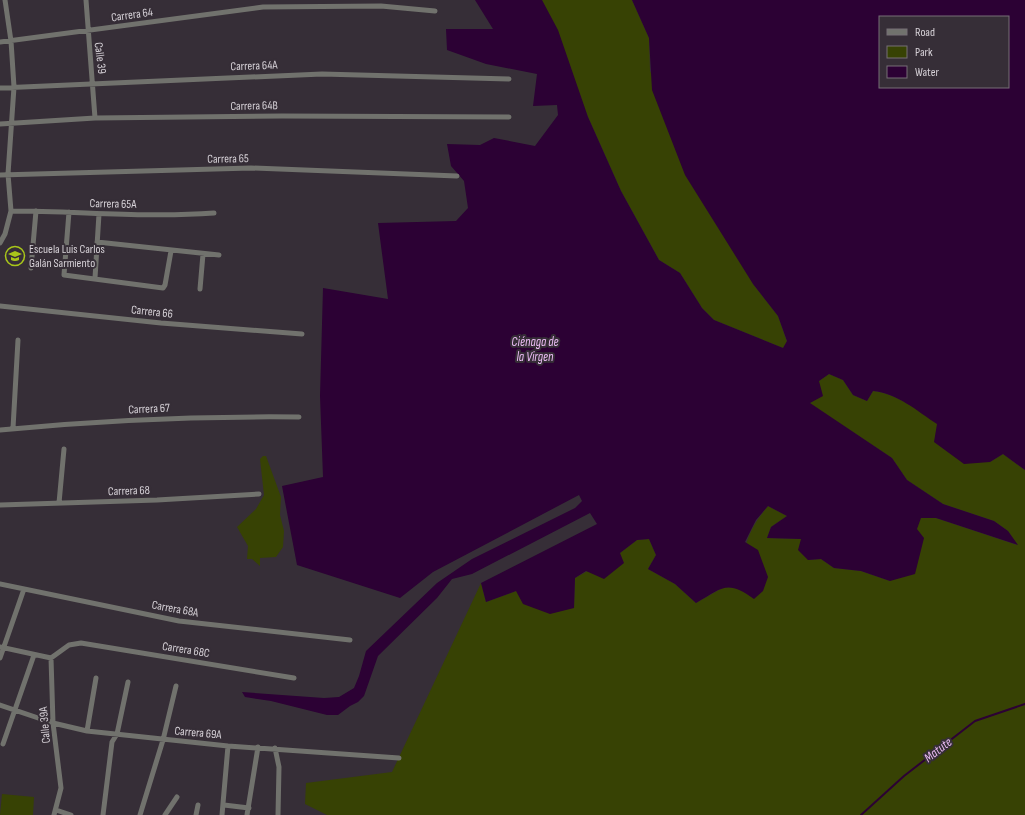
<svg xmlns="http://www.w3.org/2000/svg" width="1025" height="815" font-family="'Sofia Sans Condensed',sans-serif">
  <rect width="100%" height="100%" fill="#362e37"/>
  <path fill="#374204" d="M 542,0 L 632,0 L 649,38 L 650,71 L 753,284 L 778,316 L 787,342 L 783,348 L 714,320 L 702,308 L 680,273 L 659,260 L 621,191 L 588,117 Z
    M 829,374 L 843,380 L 853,395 L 867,401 L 873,391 C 907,394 961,441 990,462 L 1003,454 L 1025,470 L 1025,815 L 327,815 L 305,804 L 306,783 L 392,772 L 481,583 L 486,602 L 516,591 L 574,608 L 575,578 L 620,553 L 637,540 L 649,539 L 656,555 L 648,569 L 675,584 L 696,603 L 724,587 L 740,588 C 744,551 743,536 768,506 L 787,516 L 771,527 L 767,538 L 801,539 L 808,560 L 821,559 L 834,568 L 861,571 L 890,581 L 920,518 L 936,518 L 1017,545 L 1008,531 L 994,521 L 943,504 L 907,480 L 892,458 L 809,403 L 819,381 Z
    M 263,456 L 266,456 L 281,497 L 280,515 L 284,531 L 283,547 L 276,557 L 260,558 L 260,566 L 252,559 L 247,559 L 248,546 L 237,527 L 256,509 L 264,495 L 260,459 Z
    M 2,794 L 34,797 L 33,815 L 0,815 Z"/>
  <path fill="#2c0134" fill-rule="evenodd" d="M 475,0 L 542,0 L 558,30 L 588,117 L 621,191 L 659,260 L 680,273 L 702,308 L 714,320 L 783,348 L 787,341 L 778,316 L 753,284 L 685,175 L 652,90 L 649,38 L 632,0 L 1025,0 L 1025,470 L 1003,454 L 990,462 L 964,464 L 934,442 L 937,424 C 917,411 897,393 873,391 L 867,401 L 853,395 L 843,380 L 829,374 L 819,381 L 823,396 L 810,403 L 892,458 L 907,480 L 943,504 L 994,521 L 1008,531 L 1018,545 L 936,518 L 921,518 L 917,529 L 924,538 L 915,574 L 890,581 L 861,571 L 834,568 L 821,559 L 808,560 L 798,550 L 801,539 L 767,538 L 771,527 L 787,516 L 768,506 L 756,520 L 745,542 L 758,550 L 768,577 L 763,591 L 754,599 C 727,579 722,588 696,603 L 675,584 L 648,569 L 656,555 L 649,539 L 637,540 L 620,553 L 624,563 L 604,579 L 586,571 L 575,578 L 574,608 L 550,614 L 523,604 L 516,591 L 486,602 L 481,583 L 597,524 L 590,513 L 472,574 L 452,579 L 437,598 L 378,656 L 364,696 L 358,702 L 350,706 L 338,715 L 327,715 L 271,701 L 245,697 L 242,692 L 324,698 L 339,697 L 354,688 L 359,676 L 366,651 L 437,583 L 472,559 L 575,508 L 582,501 L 579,495 L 433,572 L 400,598 L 297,565 L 282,486 L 323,477 L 320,396 L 323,288 L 388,299 L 378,223 L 456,221 L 468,208 L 464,181 L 451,166 L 447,144 L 480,145 L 494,138 L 535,146 L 558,115 L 557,105 L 533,106 L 537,74 L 486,64 L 447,50 L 446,29 L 493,29 ZM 880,17 L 1008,17 L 1008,87 L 880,87 Z"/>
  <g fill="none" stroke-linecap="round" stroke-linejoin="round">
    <path stroke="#2c0134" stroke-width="2" d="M 861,815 L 904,776 L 975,721 L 1025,704"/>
    <path stroke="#71726d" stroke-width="5" d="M 86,0 L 95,118
      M 0,42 L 263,7 L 381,6 L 435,11
      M 0,88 L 322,74 L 509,79
      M 0,124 L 95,118 L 282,116 L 509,117
      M 0,175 L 251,168 L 457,176
      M 11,211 C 79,211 146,218 214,213
      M 69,212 L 64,275 L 163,288 L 165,285 L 171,251
      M 97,242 L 219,255
      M 0,243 L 5,234 L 11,211 L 8,174 L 14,87 L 11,41 L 5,0
      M 31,268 L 36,211
      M 95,278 L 99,214
      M 200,289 L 203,254
      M 0,306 L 161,323 L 302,334
      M 13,428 L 18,340
      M 0,430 C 100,420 199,416 299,417
      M 59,503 L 64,449
      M 0,505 L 157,500 L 259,494
      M 0,584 L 179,621 L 350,640
      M 0,647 L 51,658
      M 0,658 L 24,589
      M 0,705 L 53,723 L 87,731 L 228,746 L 399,758
      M 87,731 L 96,678
      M 3,744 L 34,655
      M 275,748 L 279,767 L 278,815
      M 224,805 L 249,808
      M 56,810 L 71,815
      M 54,815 L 61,788 L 53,723 L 51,658 L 69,645 L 81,643 L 294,678
      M 103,815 L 112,742 L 117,734 L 128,682
      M 140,815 L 163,740 L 176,686
      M 165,815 L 177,797
      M 196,815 L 198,805
      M 222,815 L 228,746
      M 247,815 L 258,747"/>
  </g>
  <defs>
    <g id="school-ring" transform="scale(1)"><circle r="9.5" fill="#362e37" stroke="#a9c71a" stroke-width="1.5"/><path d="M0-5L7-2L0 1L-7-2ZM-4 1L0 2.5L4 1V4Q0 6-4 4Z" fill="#a9c71a"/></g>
  </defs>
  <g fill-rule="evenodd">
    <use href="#school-ring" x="15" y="256"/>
  </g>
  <g text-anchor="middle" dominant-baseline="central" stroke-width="4" stroke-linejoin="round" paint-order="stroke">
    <g font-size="12" fill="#d6d1d7" stroke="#362e37">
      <text transform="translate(132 15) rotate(-8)">Carrera 64</text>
      <text transform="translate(100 58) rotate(83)">Calle 39</text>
      <text transform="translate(254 66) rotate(-2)">Carrera 64A</text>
      <text transform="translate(254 106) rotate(-1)">Carrera 64B</text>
      <text transform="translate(228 159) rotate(-1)">Carrera 65</text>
      <text transform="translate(113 204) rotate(1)">Carrera 65A</text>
      <text transform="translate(152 312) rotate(6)">Carrera 66</text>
      <text transform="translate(149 409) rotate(-3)">Carrera 67</text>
      <text transform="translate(129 491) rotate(-2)">Carrera 68</text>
      <text transform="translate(175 609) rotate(10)">Carrera 68A</text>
      <text transform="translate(186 650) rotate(9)">Carrera 68C</text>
      <text transform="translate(45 725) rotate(-95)">Calle 39A</text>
      <text transform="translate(198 733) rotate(5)">Carrera 69A</text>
    </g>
    <g font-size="12" fill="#d6d1d7" stroke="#362e37" text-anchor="start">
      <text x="29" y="249">Escuela Luis Carlos<tspan x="29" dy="14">Galán Sarmiento</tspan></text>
    </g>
    <g font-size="13" font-style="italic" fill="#ebbbf4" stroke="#362e37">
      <text x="535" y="342">Ciénaga de<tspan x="535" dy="15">la Virgen</tspan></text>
      <text transform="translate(938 750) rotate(-38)">Matute</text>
    </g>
  </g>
  <rect x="879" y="16" width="130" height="72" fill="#362e37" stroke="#766f77"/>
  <rect x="887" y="29" width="20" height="6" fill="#71726d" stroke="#766f77"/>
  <text x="915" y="36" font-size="12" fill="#d6d1d7">Road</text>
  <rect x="887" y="46" width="20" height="12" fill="#374204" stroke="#766f77"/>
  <text x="915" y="56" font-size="12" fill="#d6d1d7">Park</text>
  <rect x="887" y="66" width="20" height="12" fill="#2c0134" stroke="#766f77"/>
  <text x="915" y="76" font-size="12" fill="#d6d1d7">Water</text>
</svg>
